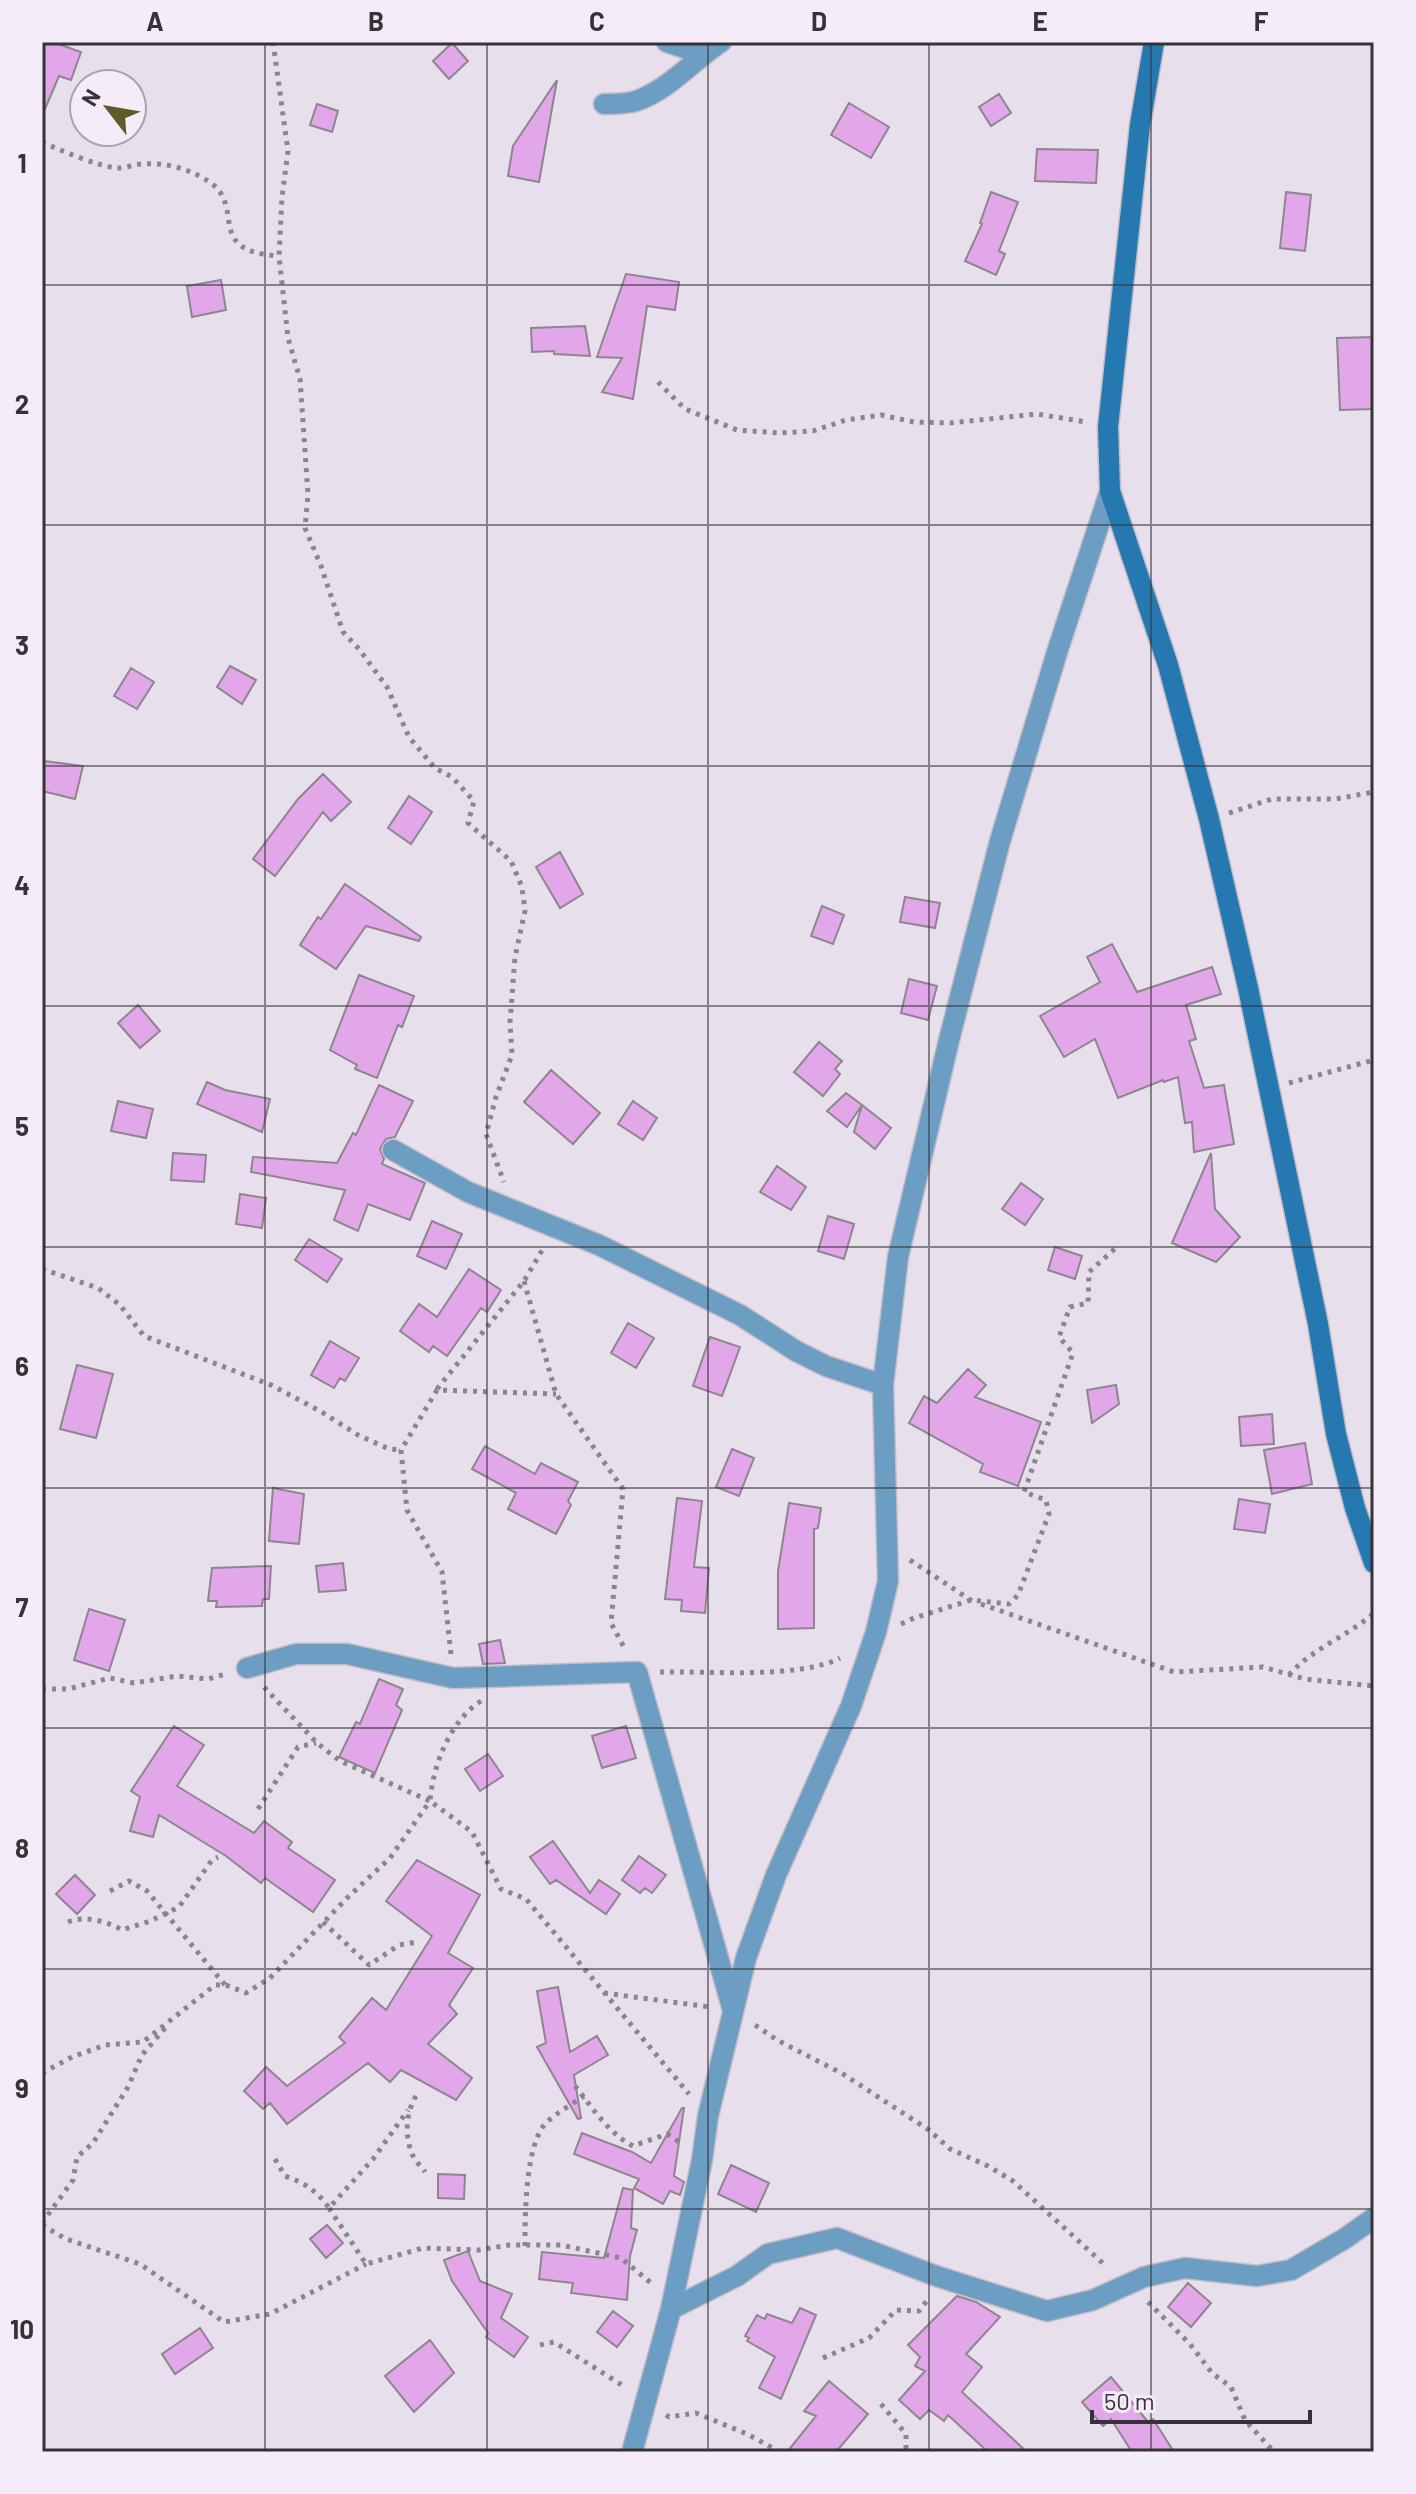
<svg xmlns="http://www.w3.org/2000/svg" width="1416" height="2494" font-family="Barlow,sans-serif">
  <rect width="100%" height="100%" fill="#e7dfeb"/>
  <path fill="#e1a7e8" stroke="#8f8590" stroke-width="2" d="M 42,42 L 53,42 L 81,52 L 71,80 L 59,76 L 42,116 Z
    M 452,43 L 468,61 L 449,79 L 433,61 Z
    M 557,80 L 539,182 L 508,176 L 513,146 Z
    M 999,94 L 1011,113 L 991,126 L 979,107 Z
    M 849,103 L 889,127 L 871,158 L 831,135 Z
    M 317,104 L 338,111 L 332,132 L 310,125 Z
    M 1037,149 L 1098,150 L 1096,183 L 1035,181 Z
    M 991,192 L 1018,202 L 999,251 L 1005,254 L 996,275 L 965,261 L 982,224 L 980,223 Z
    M 1286,192 L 1311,195 L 1305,251 L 1280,248 Z
    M 626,274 L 679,282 L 675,310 L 647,306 L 633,399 L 602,392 L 622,358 L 597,357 Z
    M 221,280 L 226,310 L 192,317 L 187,286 Z
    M 585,326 L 590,356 L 554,354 L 554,351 L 532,352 L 531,328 Z
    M 1374,337 L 1374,409 L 1340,410 L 1337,338 Z
    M 230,666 L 256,680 L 242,704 L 217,687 Z
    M 131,668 L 154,682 L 137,709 L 114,696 Z
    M 44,761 L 83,766 L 75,799 L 42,791 Z
    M 323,774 L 351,802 L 331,821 L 323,812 L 275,876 L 253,859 L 298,799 Z
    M 409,796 L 432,812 L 411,844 L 388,828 Z
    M 560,852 L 583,894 L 560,908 L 536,867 Z
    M 345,884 L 421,937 L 419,941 L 366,926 L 336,969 L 300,945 L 318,917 L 321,919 Z
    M 905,897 L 940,903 L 935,928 L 900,922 Z
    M 822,906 L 844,915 L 833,944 L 811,936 Z
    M 1112,944 L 1137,992 L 1212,967 L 1221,994 L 1186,1005 L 1196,1039 L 1189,1041 L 1204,1088 L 1224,1085 L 1234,1144 L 1194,1152 L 1192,1122 L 1185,1123 L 1178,1077 L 1164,1082 L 1163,1080 L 1118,1098 L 1095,1039 L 1064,1057 L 1040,1016 L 1100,982 L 1087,957 Z
    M 359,975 L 414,996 L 402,1027 L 398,1025 L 377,1078 L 355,1069 L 357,1065 L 330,1050 Z
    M 909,979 L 937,986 L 928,1020 L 901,1013 Z
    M 138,1005 L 160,1031 L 140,1048 L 118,1023 Z
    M 819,1042 L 842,1061 L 835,1069 L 840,1074 L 823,1096 L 794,1072 Z
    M 551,1070 L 600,1113 L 573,1144 L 524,1102 Z
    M 207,1082 L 225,1090 L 270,1099 L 262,1132 L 197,1104 Z
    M 379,1085 L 413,1101 L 395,1137 L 386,1139 L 380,1149 L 384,1159 L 382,1164 L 425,1183 L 410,1220 L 368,1204 L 358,1231 L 334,1220 L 345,1190 L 251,1172 L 253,1157 L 337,1163 L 353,1133 L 356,1135 Z
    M 846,1093 L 862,1105 L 847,1127 L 827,1111 Z
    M 118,1101 L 153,1109 L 146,1138 L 111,1131 Z
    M 633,1101 L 657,1118 L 643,1140 L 618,1124 Z
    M 862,1105 L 891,1128 L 875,1149 L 854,1132 Z
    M 173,1153 L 206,1155 L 204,1182 L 171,1180 Z
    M 1211,1153 L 1215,1209 L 1240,1237 L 1216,1262 L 1172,1243 Z
    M 777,1166 L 806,1187 L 791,1210 L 760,1192 Z
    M 1021,1183 L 1043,1199 L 1025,1225 L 1002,1209 Z
    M 240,1194 L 266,1198 L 262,1228 L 236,1224 Z
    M 828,1216 L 854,1224 L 844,1259 L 818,1251 Z
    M 432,1221 L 462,1234 L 446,1269 L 417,1256 Z
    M 309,1239 L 342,1259 L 327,1282 L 295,1260 Z
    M 1055,1247 L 1082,1256 L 1075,1279 L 1048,1270 Z
    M 469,1269 L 501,1290 L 487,1312 L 481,1308 L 447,1356 L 433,1346 L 429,1352 L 400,1331 L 419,1304 L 437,1317 Z
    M 628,1323 L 654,1338 L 636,1368 L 611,1353 Z
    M 710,1337 L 740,1347 L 722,1396 L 693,1386 Z
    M 330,1341 L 359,1358 L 345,1381 L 340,1378 L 334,1388 L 311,1375 Z
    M 77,1365 L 113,1374 L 96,1438 L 60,1429 Z
    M 968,1369 L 986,1385 L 975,1397 L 1041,1422 L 1018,1486 L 980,1472 L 983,1464 L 909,1423 L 924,1396 L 937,1403 Z
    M 1116,1385 L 1119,1404 L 1092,1423 L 1087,1390 Z
    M 1272,1414 L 1274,1444 L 1241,1446 L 1239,1417 Z
    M 1305,1443 L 1312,1484 L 1272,1494 L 1264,1450 Z
    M 485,1446 L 535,1474 L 541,1463 L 578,1482 L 568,1501 L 571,1505 L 556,1534 L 508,1509 L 516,1493 L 472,1469 Z
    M 732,1449 L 754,1458 L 739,1496 L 716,1487 Z
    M 273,1488 L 304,1494 L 299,1544 L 269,1541 Z
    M 677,1498 L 702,1501 L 694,1567 L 709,1568 L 705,1613 L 681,1611 L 682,1600 L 665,1599 Z
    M 1239,1499 L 1270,1504 L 1265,1533 L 1234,1529 Z
    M 789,1503 L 821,1508 L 818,1528 L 814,1529 L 814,1628 L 778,1629 L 778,1571 Z
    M 343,1563 L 346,1590 L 319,1592 L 316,1566 Z
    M 271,1566 L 269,1599 L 263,1599 L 262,1606 L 216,1607 L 217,1601 L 208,1601 L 212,1568 Z
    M 89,1609 L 125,1620 L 109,1671 L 74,1660 Z
    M 500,1640 L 505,1663 L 483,1664 L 479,1644 Z
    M 379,1679 L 403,1689 L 396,1705 L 402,1710 L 375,1773 L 339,1757 L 356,1722 L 360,1724 Z
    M 174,1726 L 204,1745 L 177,1786 L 254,1833 L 264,1821 L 292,1842 L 288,1848 L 335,1880 L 313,1912 L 265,1878 L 261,1883 L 226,1856 L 159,1815 L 153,1837 L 130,1831 L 140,1797 L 131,1791 Z
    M 626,1726 L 636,1758 L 602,1768 L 592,1736 Z
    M 488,1754 L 503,1776 L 480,1791 L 465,1769 Z
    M 553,1841 L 590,1893 L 599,1880 L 620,1894 L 606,1914 L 556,1880 L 550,1884 L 530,1857 Z
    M 639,1856 L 666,1875 L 652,1893 L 645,1888 L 640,1893 L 622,1880 Z
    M 417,1860 L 480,1895 L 448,1953 L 473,1968 L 449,2005 L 457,2014 L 428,2044 L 472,2078 L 456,2100 L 401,2070 L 390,2082 L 368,2063 L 287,2124 L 270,2103 L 263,2109 L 244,2091 L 266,2067 L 287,2086 L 345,2043 L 339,2037 L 372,1998 L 386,2010 L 432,1936 L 386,1901 Z
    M 75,1875 L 95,1895 L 77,1914 L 56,1894 Z
    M 558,1987 L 570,2052 L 597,2036 L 608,2055 L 574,2075 L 581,2118 L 578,2119 L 537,2047 L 546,2043 L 537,1991 Z
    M 682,2108 L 684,2108 L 674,2176 L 684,2182 L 680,2195 L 670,2191 L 663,2204 L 634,2188 L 639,2179 L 574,2154 L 582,2133 L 632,2152 L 651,2163 Z
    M 731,2165 L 769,2183 L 756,2212 L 718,2194 Z
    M 438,2174 L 465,2175 L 464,2199 L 438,2198 Z
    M 623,2188 L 633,2190 L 631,2228 L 637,2230 L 630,2256 L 627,2300 L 571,2293 L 573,2283 L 539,2279 L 542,2252 L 604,2258 Z
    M 327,2225 L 343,2243 L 326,2258 L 310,2239 Z
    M 468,2251 L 480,2281 L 512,2294 L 501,2318 L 528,2337 L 514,2357 L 486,2337 L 488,2333 L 452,2281 L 444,2260 Z
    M 1188,2283 L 1211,2303 L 1191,2327 L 1168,2307 Z
    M 957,2296 L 976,2302 L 1000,2317 L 966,2354 L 982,2367 L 962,2392 L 1027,2452 L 988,2452 L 948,2415 L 944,2421 L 929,2410 L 920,2419 L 899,2400 L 925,2371 L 915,2366 L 920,2357 L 908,2345 Z
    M 800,2308 L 816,2315 L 781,2399 L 759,2388 L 775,2357 L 747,2341 L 749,2338 L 745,2336 L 757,2315 L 765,2319 L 767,2314 L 792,2323 Z
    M 613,2311 L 633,2326 L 617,2347 L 597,2332 Z
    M 200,2328 L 213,2348 L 175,2374 L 162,2354 Z
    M 430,2340 L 454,2373 L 414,2412 L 385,2376 Z
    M 1111,2377 L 1148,2422 L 1153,2419 L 1174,2452 L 1132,2452 L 1111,2419 L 1103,2426 L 1082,2402 Z
    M 829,2381 L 868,2414 L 836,2452 L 787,2452 L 816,2416 L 804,2411 Z"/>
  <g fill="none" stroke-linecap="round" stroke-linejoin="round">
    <g stroke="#c4bcc7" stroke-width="23">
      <path id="street" d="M 667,42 L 702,54
        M 604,104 C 614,104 626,104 636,101 C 670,89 692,61 721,42
        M 393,1150 L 468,1192 L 599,1245 L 740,1315 L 796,1351 L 826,1366 L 883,1385
        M 247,1668 L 296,1654 L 347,1654 L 453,1678 L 637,1672 L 732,2007
        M 671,2309 L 737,2276 L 768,2254 L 837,2238 L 936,2276 L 1047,2311 L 1093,2300 L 1144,2277 L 1185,2268 L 1257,2276 L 1291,2270 L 1344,2239 L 1374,2218
        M 632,2452 L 671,2309 L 702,2160 L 708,2116 L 746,1958 L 776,1875 L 851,1706 L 876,1632 L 888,1581 L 883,1385 L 898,1257 L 949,1040 L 1000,841 L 1058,649 L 1110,491"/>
    </g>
    <g stroke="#c4bcc7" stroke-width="23">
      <path id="secondary" d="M 1154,42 L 1140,125 L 1108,427 L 1110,491 L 1168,665 L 1209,819 L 1248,988 L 1318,1324 L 1336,1434 L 1355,1508 L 1374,1563"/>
    </g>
    <path stroke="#8b858e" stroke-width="5" stroke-dasharray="4 6" stroke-linecap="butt" d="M 273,42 L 288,151 L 282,197 L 279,256 L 288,338 L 300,379 L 308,494 L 305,528 L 321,566 L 343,632 L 359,649 L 387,687 L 409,737 L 435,768 L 452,777 L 474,801 L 468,823 L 511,861 L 522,887 L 525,911 L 515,957 L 510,1022 L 512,1055 L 496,1097 L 486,1134 L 504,1182
      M 42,142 C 59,150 100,167 118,168 C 126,168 135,164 143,164 C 164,162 190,169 208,181 C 248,206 202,251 279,256
      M 658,382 L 685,409 L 737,430 L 779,433 L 813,431 L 846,420 L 881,415 L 914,422 L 950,423 L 1037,414 L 1086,422
      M 1229,813 L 1272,799 L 1335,799 L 1374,792
      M 1289,1083 L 1374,1060
      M 42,1269 L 98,1288 L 120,1305 L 144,1336 L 271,1385 L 320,1411 L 358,1435 L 389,1449 L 401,1450
      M 524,1281 L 556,1394 L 623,1489 L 611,1623 L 625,1649
      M 437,1389 L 524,1281 L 544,1247
      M 910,1560 L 972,1601
      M 981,1604 L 1174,1672 L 1263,1667 L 1305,1679 L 1374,1686
      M 901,1624 L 914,1618 L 971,1600 L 1009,1604 L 1018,1595 L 1049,1514 L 1046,1500 L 1024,1492 L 1073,1353 L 1059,1337 L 1070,1307 L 1088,1303 L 1089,1272 L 1119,1245
      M 451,1654 L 442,1572 L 407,1510 L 401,1450 L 437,1390 L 556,1394
      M 660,1672 C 708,1671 800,1679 840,1658
      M 1289,1675 C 1311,1649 1348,1636 1374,1613
      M 42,1689 L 68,1689 L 110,1678 L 134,1683 L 177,1676 L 208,1679 L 226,1674
      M 481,1701 C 450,1721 433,1765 430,1801 L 472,1832 L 501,1889 L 526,1899 L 689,2094
      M 258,1809 L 298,1747 L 316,1743
      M 110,1891 L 129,1881 L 147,1891 L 225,1985
      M 68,1922 C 85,1915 106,1921 122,1930 L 150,1921 L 179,1907 L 212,1860 L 218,1857
      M 323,1922 L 369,1965 L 399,1945 L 417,1942
      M 604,1993 L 710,2007
      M 755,2025 L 777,2040 L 843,2074 L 929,2130 L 950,2149 L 988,2166 L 1013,2181 L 1107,2267
      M 42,2073 L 72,2057 L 105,2045 L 143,2042 L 215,1985 L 226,1985 L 246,1993 L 270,1978 L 348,1897 L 390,1858 L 430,1801 L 340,1761 L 317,1743 L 263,1686
      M 575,2086 C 592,2107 608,2133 633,2146 L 667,2134 L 682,2144
      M 416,2096 C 406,2112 404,2136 413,2156 C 415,2161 422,2167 425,2172
      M 275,2159 L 285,2176 C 305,2183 317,2191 329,2208 L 373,2159 L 408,2110
      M 329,2208 L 366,2264 L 423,2248 L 479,2250 L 509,2245 L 561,2245 L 621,2258 L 651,2283
      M 42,2223 L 73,2180 L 77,2157 L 93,2143 L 128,2087 L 142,2055 L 166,2027
      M 42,2225 L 66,2239 L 140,2264 L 224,2322 L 270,2314 L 366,2264
      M 525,2246 C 525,2217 525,2142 547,2122 C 558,2112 572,2104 584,2096
      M 1148,2302 L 1190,2344 L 1212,2373 L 1231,2387 L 1245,2420 L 1274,2452
      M 540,2345 L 554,2342 L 625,2387
      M 823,2358 L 869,2338 L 896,2310 L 919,2311 L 929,2298
      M 881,2404 L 906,2434 L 906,2452
      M 666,2415 L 669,2417 L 696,2413 L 747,2434 L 780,2452"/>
    <use href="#street" stroke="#6c9dc2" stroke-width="20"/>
    <use href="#secondary" stroke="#2579b0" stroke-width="20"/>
  </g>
  <path fill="none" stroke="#363237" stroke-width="2" stroke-opacity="0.55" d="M 265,42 L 265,2452M 487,42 L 487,2452M 708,42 L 708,2452M 929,42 L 929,2452M 1151,42 L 1151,2452M 42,285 L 1374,285M 42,525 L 1374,525M 42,766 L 1374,766M 42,1006 L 1374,1006M 42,1247 L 1374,1247M 42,1488 L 1374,1488M 42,1728 L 1374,1728M 42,1969 L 1374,1969M 42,2209 L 1374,2209"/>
  <rect width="1416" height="2494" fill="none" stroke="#f4ecf9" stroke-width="88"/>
  <g transform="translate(108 108) rotate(301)"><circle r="38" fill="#f4ecf9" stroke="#a8a2ab" stroke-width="2"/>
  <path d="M0-6L14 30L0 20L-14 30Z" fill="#5f5a26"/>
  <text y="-12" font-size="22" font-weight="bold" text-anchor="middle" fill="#363237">N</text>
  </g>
  <path d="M1092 2410v12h218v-12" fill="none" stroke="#363237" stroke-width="4"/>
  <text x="1104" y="2410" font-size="24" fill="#363237" stroke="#f4ecf9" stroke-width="6" paint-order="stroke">50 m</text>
  <rect x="44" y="44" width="1328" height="2406" fill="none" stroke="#363237" stroke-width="3"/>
  <g font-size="26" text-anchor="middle" font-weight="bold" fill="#363237">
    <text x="155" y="31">A</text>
    <text x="376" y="31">B</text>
    <text x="597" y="31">C</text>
    <text x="819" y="31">D</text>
    <text x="1040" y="31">E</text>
    <text x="1261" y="31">F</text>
    <text x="22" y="173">1</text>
    <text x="22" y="414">2</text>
    <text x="22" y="655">3</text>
    <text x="22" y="895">4</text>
    <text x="22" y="1136">5</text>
    <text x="22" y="1376">6</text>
    <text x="22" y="1617">7</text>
    <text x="22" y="1858">8</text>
    <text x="22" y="2098">9</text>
    <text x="22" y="2339">10</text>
  </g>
</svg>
